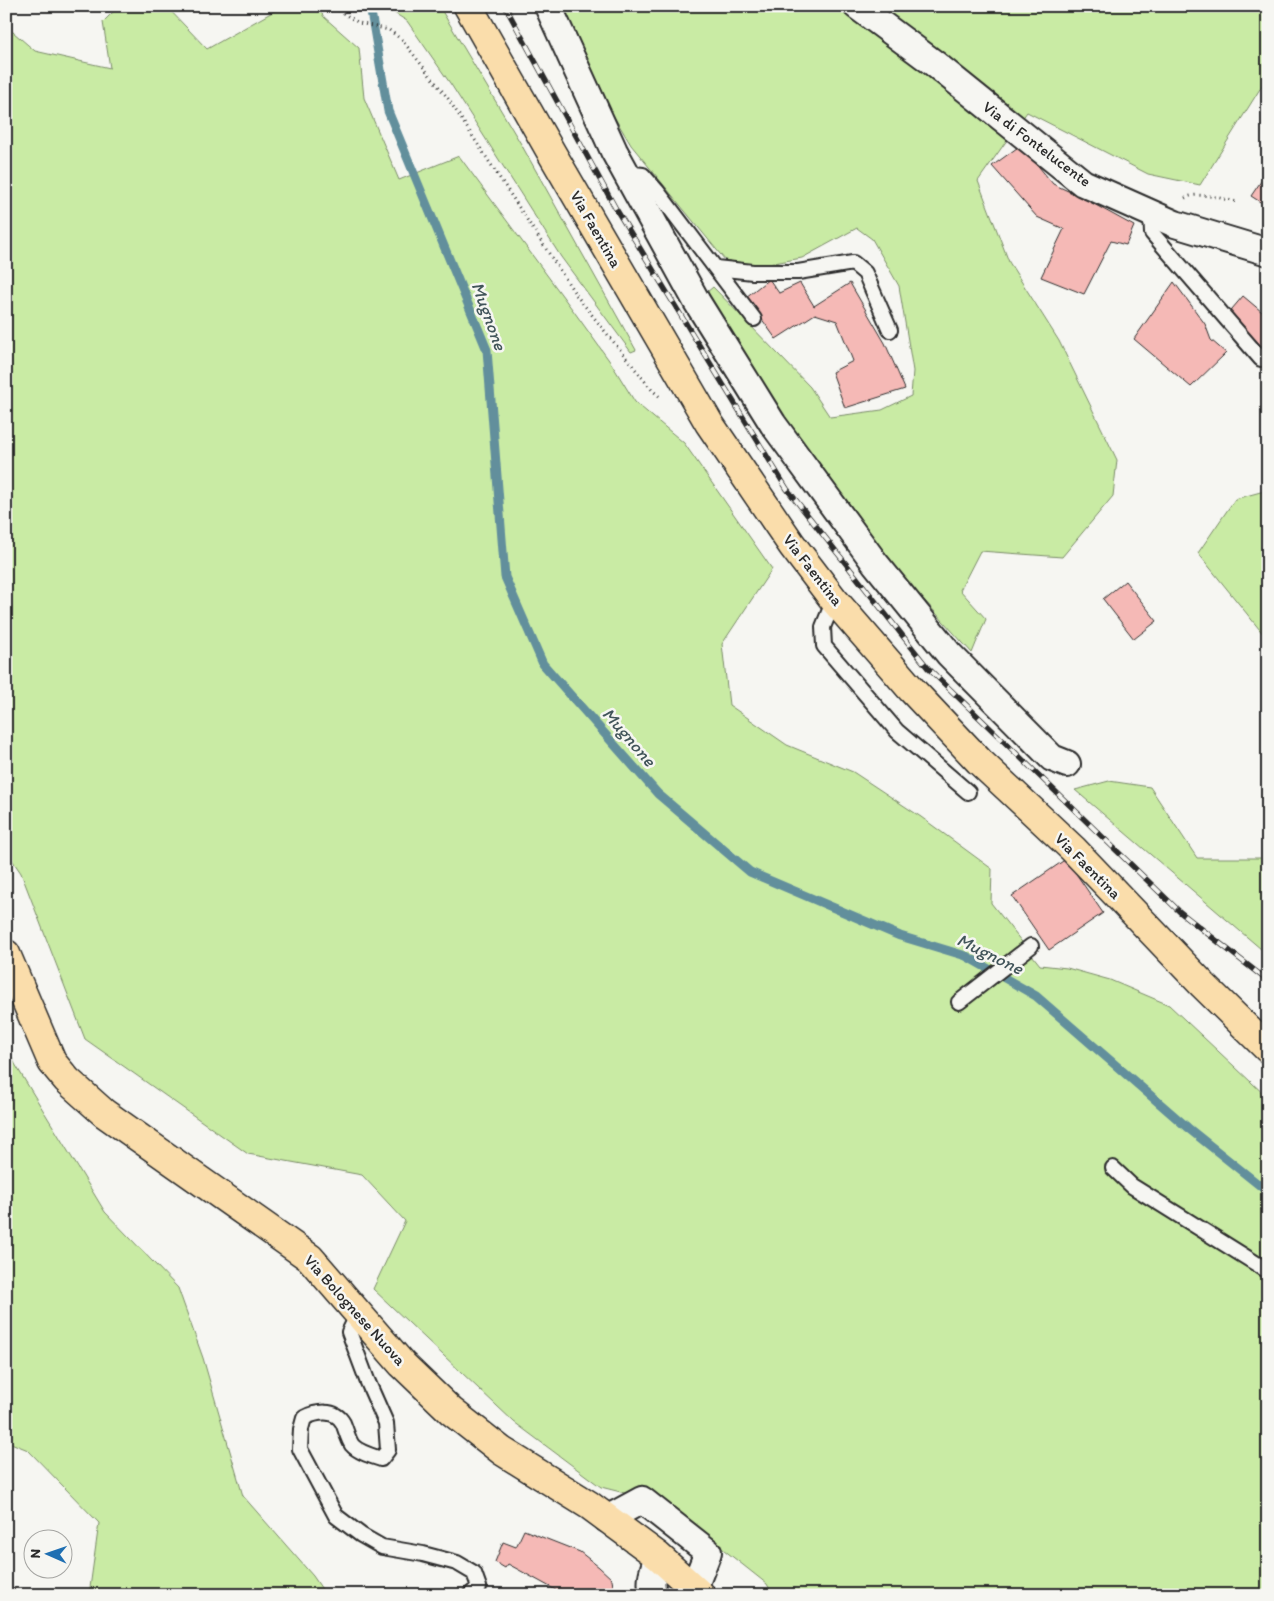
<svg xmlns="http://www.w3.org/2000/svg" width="1274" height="1601" font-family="Itim,sans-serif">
  <rect width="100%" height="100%" fill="#f6f6f2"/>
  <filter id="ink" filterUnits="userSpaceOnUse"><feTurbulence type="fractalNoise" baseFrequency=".02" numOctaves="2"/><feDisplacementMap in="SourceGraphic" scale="10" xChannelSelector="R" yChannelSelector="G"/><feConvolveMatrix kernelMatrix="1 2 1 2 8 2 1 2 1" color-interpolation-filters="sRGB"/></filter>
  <g filter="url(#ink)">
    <path fill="#c9eba4" stroke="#7a8b68" d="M 119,6 L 166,6 L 207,49 L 283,6 L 317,6 L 324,17 L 359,48 L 364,98 L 399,180 L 459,156 L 575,313 L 611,363 L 635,402 L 684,443 L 772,569 L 722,644 L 729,705 L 787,745 L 853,772 L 921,817 L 992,869 L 991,903 L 1040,965 L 1067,968 L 1110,980 L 1169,1005 L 1268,1098 L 1268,1595 L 773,1595 L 767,1584 L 719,1546 L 652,1500 L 601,1487 L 514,1422 L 373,1289 L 405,1221 L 362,1175 L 248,1154 L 85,1039 L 21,873 L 6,851 L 6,26 L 35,51 L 110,68 L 103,22 Z
      M 383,6 L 439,6 L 521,144 L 636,350 L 631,352 L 561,257 L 452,86 L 407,21 Z
      M 548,6 L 1268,6 L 1268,76 L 1200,185 L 1148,174 L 1027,112 L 978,181 L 1009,262 L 1059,341 L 1117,460 L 1113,496 L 1062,557 L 980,551 L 960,590 L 986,619 L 972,653 L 860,529 L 700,298 L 713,287 L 810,387 L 830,417 L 882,410 L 911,396 L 913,371 L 899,286 L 872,239 L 857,228 L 802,258 L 757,266 L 725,260 L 631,145 Z
      M 1268,490 L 1268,640 L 1198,553 L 1235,499 Z
      M 1109,781 L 1150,787 L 1197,858 L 1268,858 L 1268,955 L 1075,790 Z
      M 6,1045 L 15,1064 L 105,1212 L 178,1288 L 203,1358 L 243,1496 L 313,1576 L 326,1595 L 89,1595 L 99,1523 L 28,1450 L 6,1441 Z"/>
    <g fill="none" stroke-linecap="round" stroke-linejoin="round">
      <path stroke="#628f9c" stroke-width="9" d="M 370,6 L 388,111 L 487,350 L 505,577 L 543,664 L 658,794 L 750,872 L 900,936 L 966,956 L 1036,996 L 1188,1128 L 1268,1192"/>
    </g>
    <path fill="#f5b9b6" stroke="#2b2b2b" d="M 1021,145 L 1053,184 L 1081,197 L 1134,226 L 1126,245 L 1111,241 L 1084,294 L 1041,277 L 1064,229 L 1037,217 L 992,166 Z
      M 1268,171 L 1268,207 L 1251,196 Z
      M 769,279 L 779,293 L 800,283 L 814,306 L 850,283 L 885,343 L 905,389 L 845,408 L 832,372 L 853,361 L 837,321 L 815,314 L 776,339 L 746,297 Z
      M 1174,282 L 1205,324 L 1211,340 L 1226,353 L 1191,387 L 1134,339 Z
      M 1243,296 L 1268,317 L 1268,351 L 1226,316 Z
      M 1125,581 L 1157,621 L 1134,639 L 1103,599 Z
      M 1066,859 L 1103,913 L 1049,950 L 1012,896 Z
      M 524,1530 L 580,1552 L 599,1567 L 612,1579 L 614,1595 L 563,1595 L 563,1594 L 508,1564 L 505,1568 L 495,1562 L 503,1542 L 516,1547 Z"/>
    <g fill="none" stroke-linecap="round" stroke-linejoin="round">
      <g stroke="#2b2b2b" stroke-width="18">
        <path id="lane" d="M 628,177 L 634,174 L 643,175 L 657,191 L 754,319
          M 1151,213 L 1152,233 L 1261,359
          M 716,268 L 753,272 L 798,272 L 853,263 L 865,273 L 890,330
          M 834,600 L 823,627 L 824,646 L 897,731 L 968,792
          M 959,1002 L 1031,946
          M 1113,1168 L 1132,1186 L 1268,1271
          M 358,1314 L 349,1332 L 367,1380 L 386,1423 L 388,1450 L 381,1459 C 372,1456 358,1452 352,1445 C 348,1439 346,1430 343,1423 C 335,1408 316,1412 304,1418 L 301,1429 L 300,1449 L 336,1516 L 361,1535 L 382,1547 L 423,1554 L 457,1563 L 474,1573 L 479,1587 L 470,1595"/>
      </g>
      <g stroke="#2b2b2b" stroke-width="30">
        <path id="street" d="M 548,6 L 614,151 L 697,302 L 773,424 L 875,563 L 949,654 L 1052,758 L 1067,764
          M 857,6 L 935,64 L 1083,183 L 1175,224 L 1268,252
          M 607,1519 L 642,1500 L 708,1552 L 694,1588
          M 654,1595 C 648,1583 654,1568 658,1556"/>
      </g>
      <g stroke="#2b2b2b" stroke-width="31">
        <path id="primary" d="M 468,6 L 551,152 L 709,423 L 792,545 L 834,600 L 912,690 L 979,761 L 1073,849 L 1203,985 L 1268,1049
          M 6,954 L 52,1062 L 67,1080 L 104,1113 L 310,1258 L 402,1364 L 451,1411 L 502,1451 L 589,1505 L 658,1556 L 701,1595"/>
      </g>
      <path stroke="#2b2b2b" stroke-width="3" stroke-dasharray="1 4" stroke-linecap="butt" d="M 337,6 L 338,10 L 359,23 L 389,30 L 402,40 L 447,97 L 576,295 L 652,390 L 660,397
        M 1185,198 C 1197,191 1224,199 1237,202"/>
      <use href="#lane" stroke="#f6f6f2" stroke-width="14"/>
      <use href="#street" stroke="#f6f6f2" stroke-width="26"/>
      <use href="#primary" stroke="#faddab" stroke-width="28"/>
      <g stroke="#2b2b2b" stroke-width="5.5">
        <path id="rail" d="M 505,6 L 616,209 L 787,489 L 928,668 L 1180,912 L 1268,981"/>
      </g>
      <use href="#rail" stroke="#f6f6f2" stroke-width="4" stroke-dasharray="11" stroke-linecap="butt"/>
    </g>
  </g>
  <g text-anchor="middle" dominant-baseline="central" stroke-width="5" stroke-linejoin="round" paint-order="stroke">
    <g font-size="16" fill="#2b2b2b" stroke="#f6f6f2">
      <text transform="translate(1037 144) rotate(37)">Via di Fontelucente</text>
      <text transform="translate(596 229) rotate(60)">Via Faentina</text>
      <text transform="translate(813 570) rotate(52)">Via Faentina</text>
      <text transform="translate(1088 866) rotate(45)">Via Faentina</text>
      <text transform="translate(355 1310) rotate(48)">Via Bolognese Nuova</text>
    </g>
    <g font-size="18" font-style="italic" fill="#42555a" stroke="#f6f6f2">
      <text transform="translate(489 316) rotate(70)">Mugnone</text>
      <text transform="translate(629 737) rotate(49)">Mugnone</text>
      <text transform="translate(990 954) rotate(26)">Mugnone</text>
    </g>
  </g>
  <rect width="1274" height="1601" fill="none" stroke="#f6f6f2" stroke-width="25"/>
  <rect x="12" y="12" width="1249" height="1576" fill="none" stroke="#2b2b2b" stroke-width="2" filter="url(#ink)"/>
  <g transform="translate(48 1554) rotate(272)"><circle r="24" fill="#f6f6f2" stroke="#a5a5a2"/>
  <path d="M0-4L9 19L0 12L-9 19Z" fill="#1f6fb2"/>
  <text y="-8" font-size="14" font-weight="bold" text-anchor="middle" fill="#2b2b2b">N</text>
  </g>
</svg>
